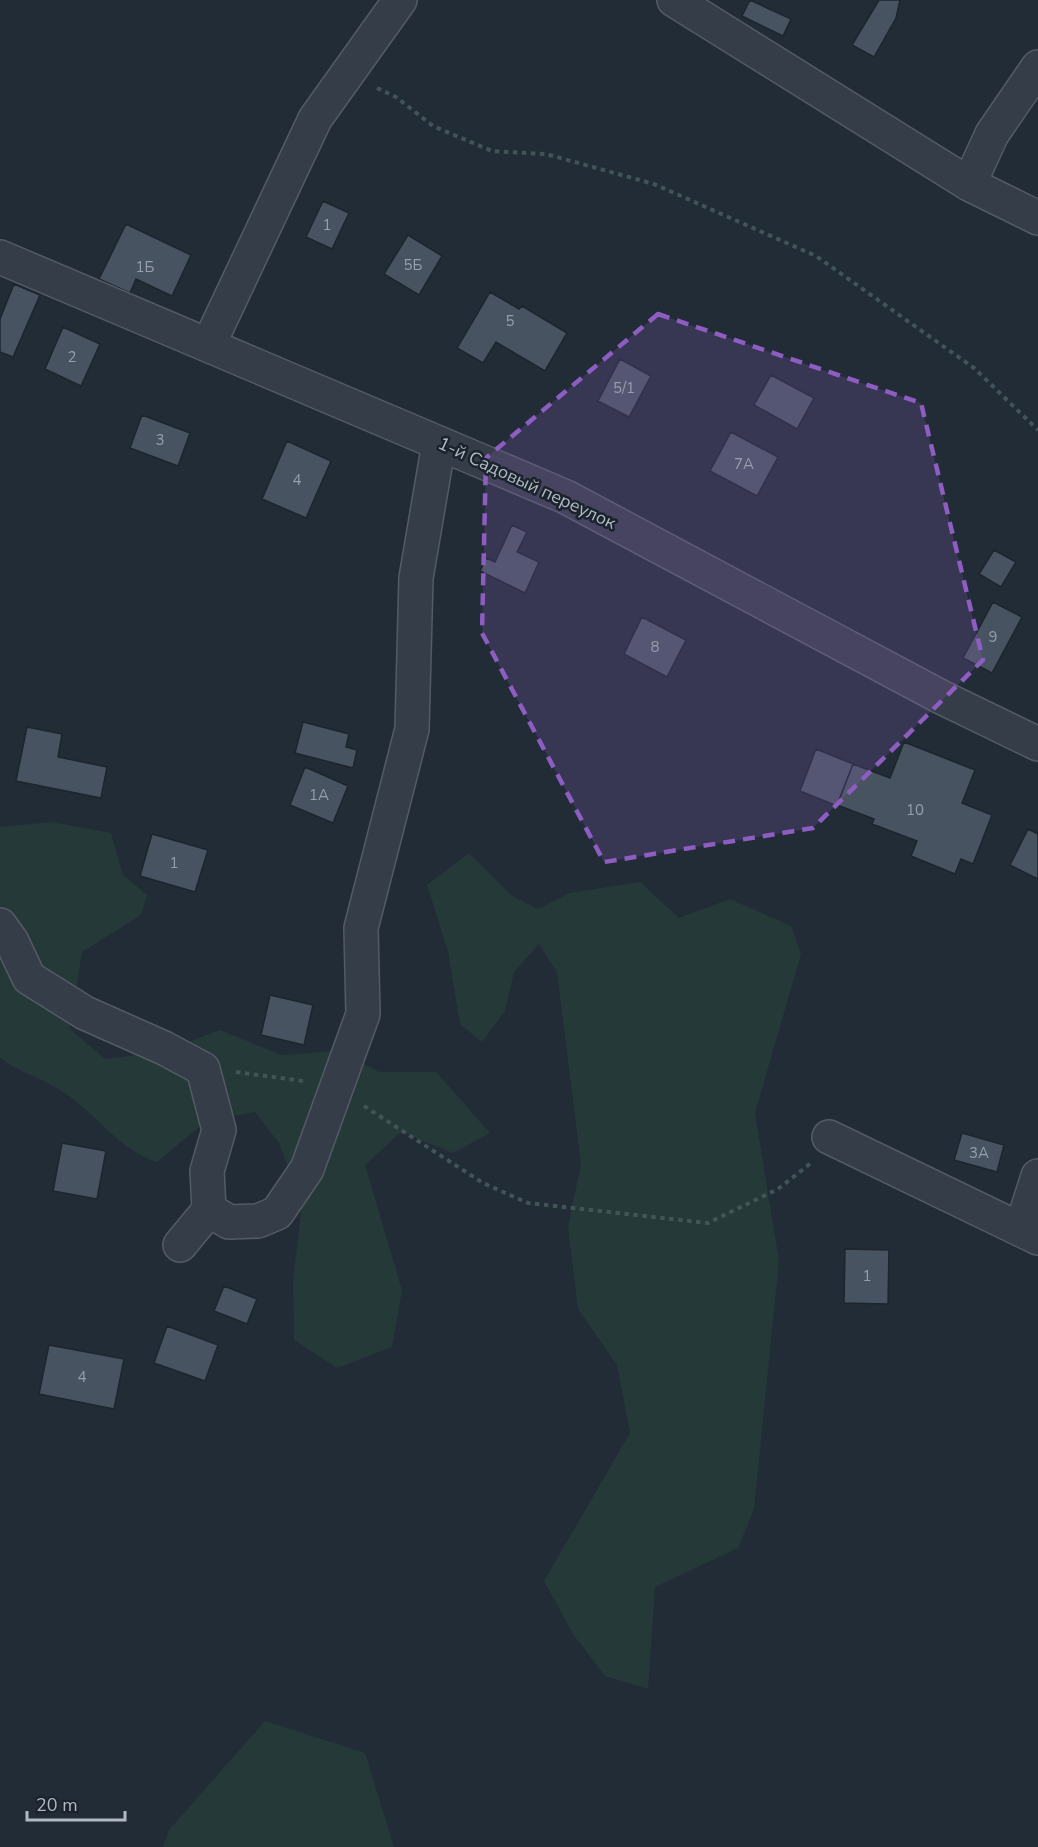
<svg xmlns="http://www.w3.org/2000/svg" width="1038" height="1847" font-family="'Nunito Sans',sans-serif">
  <rect width="100%" height="100%" fill="#222c37"/>
  <path fill="#253939" d="M 52,822 L 111,833 L 123,875 L 147,895 L 141,915 L 82,952 L 70,1029 L 105,1059 L 162,1052 L 220,1030 L 281,1055 L 335,1051 L 380,1072 L 436,1072 L 490,1133 L 453,1153 L 401,1132 L 365,1165 L 402,1290 L 392,1347 L 337,1368 L 294,1340 L 293,1281 L 302,1204 L 279,1143 L 255,1112 L 206,1121 L 157,1162 C 119,1150 97,1115 65,1093 C 45,1079 22,1074 0,1058 L 0,827 Z
    M 469,853 L 512,896 L 538,909 L 570,893 L 640,882 L 679,918 L 730,899 L 791,926 L 801,954 L 755,1113 L 779,1261 L 754,1509 L 738,1548 L 655,1587 L 648,1689 L 605,1676 L 573,1634 L 544,1581 L 630,1433 L 617,1365 L 578,1309 L 568,1227 L 581,1164 L 557,972 L 539,944 L 514,972 L 505,1011 L 482,1042 L 460,1024 L 448,951 L 427,885 Z
    M 265,1721 L 365,1753 L 394,1847 L 163,1847 L 169,1830 Z"/>
  <path fill="#485361" stroke="#1d252e" stroke-width="1.5" d="M 750,0 L 791,19 L 783,36 L 742,16 Z
    M 879,0 L 900,0 L 896,18 L 874,57 L 852,45 Z
    M 323,201 L 349,213 L 332,249 L 306,237 Z
    M 126,224 L 191,255 L 172,296 L 136,279 L 130,293 L 99,279 Z
    M 408,235 L 442,256 L 419,295 L 384,274 Z
    M 14,284 L 40,295 L 13,357 L 0,352 L 0,319 Z
    M 490,292 L 519,309 L 522,306 L 567,333 L 545,371 L 496,342 L 483,363 L 457,348 Z
    M 63,327 L 100,344 L 81,386 L 45,369 Z
    M 620,359 L 651,376 L 629,417 L 598,401 Z
    M 771,375 L 814,398 L 797,429 L 754,405 Z
    M 142,415 L 190,433 L 178,466 L 130,448 Z
    M 731,432 L 778,457 L 757,496 L 710,471 Z
    M 287,441 L 331,461 L 306,518 L 262,499 Z
    M 512,525 L 527,532 L 517,552 L 539,562 L 525,593 L 480,571 L 486,558 L 495,562 Z
    M 994,550 L 1016,562 L 1001,587 L 979,574 Z
    M 993,602 L 1022,617 L 992,673 L 963,658 Z
    M 642,617 L 686,640 L 667,677 L 624,654 Z
    M 303,722 L 349,734 L 346,747 L 357,750 L 353,768 L 295,753 Z
    M 27,727 L 62,734 L 58,757 L 107,767 L 101,798 L 16,781 Z
    M 904,742 L 975,770 L 962,803 L 992,815 L 973,864 L 961,859 L 955,874 L 911,856 L 917,841 L 872,824 L 874,819 L 837,805 L 853,764 L 890,778 Z
    M 816,749 L 853,764 L 837,806 L 800,791 Z
    M 305,767 L 348,786 L 333,823 L 290,805 Z
    M 1028,829 L 1038,834 L 1038,879 L 1010,865 Z
    M 152,834 L 208,850 L 195,892 L 140,876 Z
    M 270,995 L 313,1005 L 304,1045 L 261,1035 Z
    M 962,1133 L 1004,1145 L 997,1172 L 954,1160 Z
    M 62,1143 L 106,1151 L 97,1199 L 53,1191 Z
    M 845,1249 L 889,1250 L 888,1304 L 844,1303 Z
    M 224,1286 L 257,1299 L 247,1324 L 214,1311 Z
    M 167,1326 L 218,1345 L 205,1381 L 154,1363 Z
    M 49,1345 L 124,1359 L 114,1409 L 39,1394 Z"/>
  <g fill="none" stroke-linecap="round" stroke-linejoin="round">
    <g stroke="#535b65" stroke-width="36">
      <path id="minor" d="M 674,0 L 969,184 L 1038,218
        M 969,184 L 992,134 L 1038,67
        M 0,257 L 566,497 L 941,697 L 1038,744
        M 209,344 L 315,119 L 400,0
        M 0,925 L 12,942 L 29,978 L 85,1013 L 164,1048 L 203,1069 L 219,1130 L 207,1171 L 209,1210
        M 829,1137 L 1038,1238
        M 1021,1229 L 1038,1176
        M 180,1245 L 209,1210 L 229,1222 L 258,1221 L 277,1213 L 307,1169 L 363,1014 L 361,928 L 412,729 L 416,578 L 439,443"/>
    </g>
    <path stroke="#415456" stroke-width="4" stroke-dasharray="4.5 4.5" stroke-linecap="butt" d="M 377,88 L 396,97 L 433,126 L 492,151 L 546,154 L 654,184 L 816,256 L 974,368 L 1038,430
      M 236,1072 L 303,1081
      M 364,1106 L 483,1183 L 528,1203 L 708,1223 L 778,1189 L 811,1163"/>
    <use href="#minor" stroke="#353e48" stroke-width="33"/>
  </g>
  <path fill="#8e5dc1" fill-opacity="0.2" stroke="#8e5dc1" stroke-width="4.5" stroke-dasharray="12 8" stroke-linejoin="round" d="M 658,314 L 921,403 L 983,660 L 813,828 L 604,862 L 482,633 L 486,458 Z"/>
  <g text-anchor="middle" dominant-baseline="central" stroke-width="5" stroke-linejoin="round" paint-order="stroke">
    <g font-size="15" fill="#969fab">
      <text x="327" y="225">1</text>
      <text x="413" y="265">5Б</text>
      <text x="145" y="267">1Б</text>
      <text x="510" y="321">5</text>
      <text x="72" y="357">2</text>
      <text x="624" y="388">5/1</text>
      <text x="160" y="440">3</text>
      <text x="744" y="464">7А</text>
      <text x="297" y="480">4</text>
      <text x="993" y="637">9</text>
      <text x="655" y="647">8</text>
      <text x="319" y="795">1А</text>
      <text x="915" y="810">10</text>
      <text x="174" y="863">1</text>
      <text x="979" y="1153">3А</text>
      <text x="867" y="1276">1</text>
      <text x="82" y="1377">4</text>
    </g>
    <g font-size="18" fill="#b0b8c4" stroke="#1b232c">
      <text transform="translate(527 483) rotate(25)">1-й Садовый переулок</text>
    </g>
  </g>
  <path d="M27 1811v9h98v-9" fill="none" stroke="#b0b8c4" stroke-width="3"/>
  <text x="36" y="1811" font-size="18" fill="#b0b8c4" stroke="#1b232c" stroke-width="4.5" paint-order="stroke">20 m</text>
</svg>
